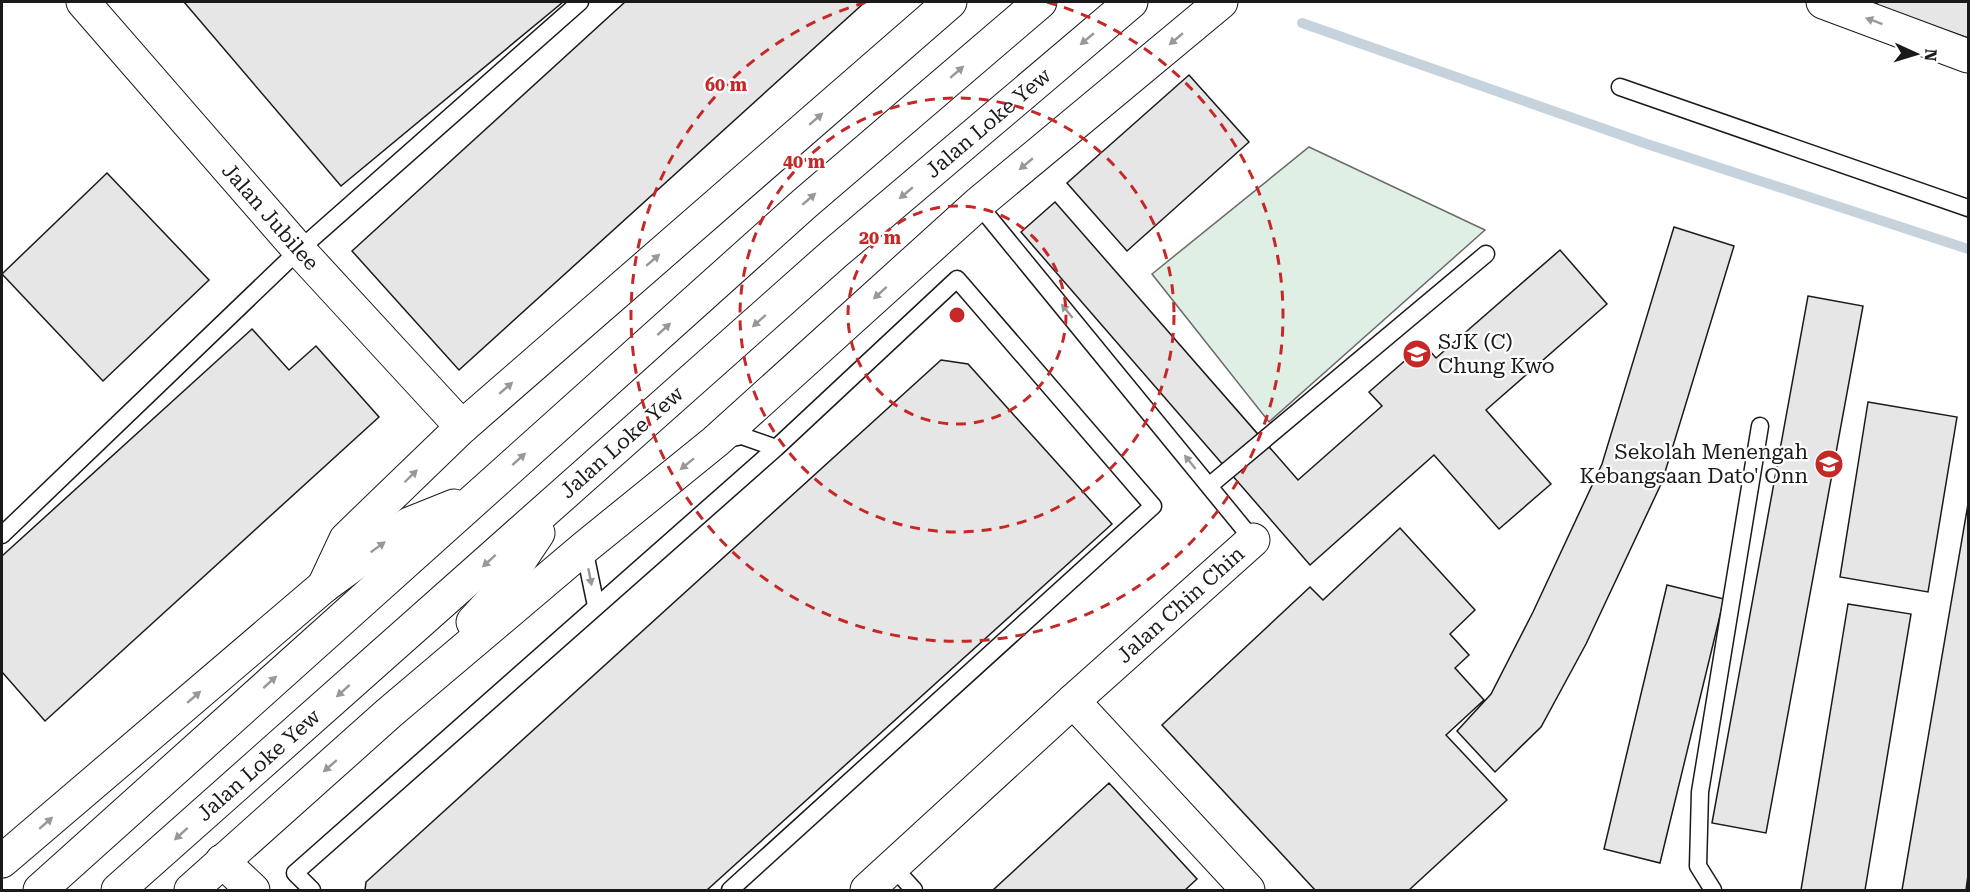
<svg xmlns="http://www.w3.org/2000/svg" width="1970" height="892" font-family="'Roboto Serif',serif">
  <rect width="100%" height="100%" fill="#fff"/>
  <path fill="#e0efe3" stroke="#6a6a6a" stroke-width="1.5" d="M 1309,147 L 1485,230 L 1269,422 L 1152,274 Z"/>
  <g fill="none" stroke-linecap="round" stroke-linejoin="round">
    <path stroke="#c6d2dc" stroke-width="10" d="M 1302,23 L 1647,144 L 1968,249"/>
  </g>
  <path fill="#e6e6e6" stroke="#1a1a1a" stroke-width="1.5" d="M 184,2 L 563,2 L 341,186 Z
    M 625,2 L 865,2 L 459,370 L 352,251 Z
    M 1877,2 L 1968,2 L 1968,38 L 1877,6 Z
    M 1189,75 L 1249,142 L 1127,251 L 1067,183 Z
    M 107,173 L 209,280 L 103,381 L 2,274 Z
    M 1055,202 L 1298,480 L 1382,406 L 1369,392 L 1424,344 L 1436,358 L 1560,250 L 1607,304 L 1486,410 L 1551,484 L 1499,529 L 1434,455 L 1310,565 L 1021,232 Z
    M 1674,227 L 1734,246 L 1662,482 L 1586,644 L 1541,727 L 1495,772 L 1457,731 L 1491,694 L 1533,612 L 1602,464 Z
    M 1808,296 L 1863,306 L 1766,833 L 1712,823 Z
    M 252,329 L 289,370 L 316,346 L 379,417 L 45,721 L 2,672 L 2,556 Z
    M 941,360 L 968,364 L 1112,524 L 707,890 L 365,890 L 366,882 Z
    M 1868,402 L 1957,417 L 1928,592 L 1840,577 Z
    M 1968,504 L 1968,875 L 1966,890 L 1902,890 Z
    M 1400,528 L 1475,610 L 1450,634 L 1469,655 L 1455,668 L 1484,700 L 1446,735 L 1507,800 L 1409,890 L 1315,890 L 1162,725 L 1310,587 L 1323,600 Z
    M 1667,585 L 1724,599 L 1660,863 L 1604,849 Z
    M 1848,604 L 1911,614 L 1865,890 L 1801,890 Z
    M 1109,783 L 1197,879 L 1185,890 L 993,890 Z"/>
  <g fill="none" stroke-linecap="round" stroke-linejoin="round">
    <g stroke="#1a1a1a" stroke-width="19">
      <path id="lane" d="M 1620,87 L 1968,208
        M 978,204 L 1253,540
        M 723,440 L 742,436 L 776,448
        M 1209,486 L 1486,254
        M 2,535 L 299,250 L 580,2
        M 584,548 L 596,606
        M 893,867 L 914,890
        M 312,890 L 295,873 L 776,448 L 957,279 L 1153,506 L 730,890
        M 1713,890 L 1698,866 L 1700,792 L 1760,426"/>
    </g>
    <g stroke="#1a1a1a" stroke-width="35">
      <g id="street">
        <path id="s1" d="M 83,2 L 299,250 L 462,427"/>
        <path d="M 1823,2 L 1968,56"/>
        <path d="M 324,586 L 346,539 L 462,427 L 950,2"/>
        <path d="M 1073,701 L 1248,890"/>
        <path d="M 222,861 L 253,890"/>
        <path id="s2" d="M 867,890 L 1073,701 L 1253,540"/>
      </g>
    </g>
    <g stroke="#1a1a1a" stroke-width="35">
      <g id="highway">
        <path d="M 473,622 L 494,599 L 538,533"/>
        <path d="M 2,861 L 324,586 L 409,524 L 454,506"/>
        <path d="M 40,890 L 804,204 L 1040,2"/>
        <path id="s3" d="M 118,890 L 835,253 L 1131,2"/>
        <path d="M 191,890 L 389,713 L 584,548 L 716,441 L 978,204 L 1221,2"/>
      </g>
    </g>
    <use href="#lane" stroke="#fff" stroke-width="16"/>
    <use href="#street" stroke="#fff" stroke-width="33"/>
    <use href="#highway" stroke="#fff" stroke-width="33"/>
  </g>
  <defs><path id="oneway-solid" d="M-6-.8H1V-3.2L6.5 0L1 3.2V.8H-6Z" transform="scale(1.5)"/></defs>
  <g fill="#989898">
    <use href="#oneway-solid" transform="translate(1874 21) rotate(-160)"/>
    <use href="#oneway-solid" transform="translate(1087 39) rotate(140)"/>
    <use href="#oneway-solid" transform="translate(1176 39) rotate(140)"/>
    <use href="#oneway-solid" transform="translate(957 72) rotate(-41)"/>
    <use href="#oneway-solid" transform="translate(816 119) rotate(-41)"/>
    <use href="#oneway-solid" transform="translate(1026 164) rotate(140)"/>
    <use href="#oneway-solid" transform="translate(906 193) rotate(140)"/>
    <use href="#oneway-solid" transform="translate(809 199) rotate(-41)"/>
    <use href="#oneway-solid" transform="translate(653 260) rotate(-41)"/>
    <use href="#oneway-solid" transform="translate(880 293) rotate(138)"/>
    <use href="#oneway-solid" transform="translate(1067 311) rotate(-129)"/>
    <use href="#oneway-solid" transform="translate(759 321) rotate(138)"/>
    <use href="#oneway-solid" transform="translate(664 329) rotate(-42)"/>
    <use href="#oneway-solid" transform="translate(506 388) rotate(-41)"/>
    <use href="#oneway-solid" transform="translate(519 459) rotate(-42)"/>
    <use href="#oneway-solid" transform="translate(1190 462) rotate(-129)"/>
    <use href="#oneway-solid" transform="translate(687 464) rotate(141)"/>
    <use href="#oneway-solid" transform="translate(411 476) rotate(-44)"/>
    <use href="#oneway-solid" transform="translate(378 547) rotate(-36)"/>
    <use href="#oneway-solid" transform="translate(489 561) rotate(138)"/>
    <use href="#oneway-solid" transform="translate(590 577) rotate(79)"/>
    <use href="#oneway-solid" transform="translate(270 682) rotate(-42)"/>
    <use href="#oneway-solid" transform="translate(343 691) rotate(138)"/>
    <use href="#oneway-solid" transform="translate(194 697) rotate(-41)"/>
    <use href="#oneway-solid" transform="translate(330 766) rotate(139)"/>
    <use href="#oneway-solid" transform="translate(46 823) rotate(-41)"/>
    <use href="#oneway-solid" transform="translate(181 834) rotate(138)"/>
  </g>
  <g fill="none" stroke="#c62828" stroke-width="3" stroke-dasharray="10 8">
    <circle cx="957" cy="315" r="109"/>
    <circle cx="957" cy="315" r="217"/>
    <path d="M1047 2A326 326 0 1 1 867 2"/>
  </g>
  <defs>
    <g id="school-disc" transform="scale(1.5)"><circle r="9.5" fill="#c62828" stroke="#fff"/><path d="M0-5L7-2L0 1L-7-2ZM-4 1L0 2.5L4 1V4Q0 6-4 4Z" fill="#fff"/></g>
  </defs>
  <g fill-rule="evenodd">
    <use href="#school-disc" x="1417" y="354"/>
    <use href="#school-disc" x="1829" y="464"/>
  </g>
  <g text-anchor="middle" dominant-baseline="central" stroke-width="4.5" stroke-linejoin="round" paint-order="stroke">
    <g font-size="21" fill="#1a1a1a" stroke="#fff">
      <text stroke="none"><textPath href="#s3" startOffset="1160">Jalan Loke Yew</textPath></text>
      <text stroke="none"><textPath href="#s1" startOffset="285">Jalan Jubilee</textPath></text>
      <text stroke="none"><textPath href="#s3" startOffset="674">Jalan Loke Yew</textPath></text>
      <text stroke="none"><textPath href="#s2" startOffset="424">Jalan Chin Chin</textPath></text>
      <text stroke="none"><textPath href="#s3" startOffset="188">Jalan Loke Yew</textPath></text>
    </g>
    <g font-size="21" fill="#1a1a1a" stroke="#fff" text-anchor="start">
      <text x="1438" y="342">SJK (C)<tspan x="1438" dy="24">Chung Kwo</tspan></text>
      <text x="1808" y="452" text-anchor="end">Sekolah Menengah<tspan x="1808" dy="24">Kebangsaan Dato' Onn</tspan></text>
    </g>
  </g>
  <circle cx="957" cy="315" r="9" fill="#c62828" stroke="#fff" stroke-width="3"/>
  <g font-size="18" text-anchor="middle" font-weight="bold" fill="#c62828" stroke="#fff" stroke-width="4.5" stroke-linejoin="round" paint-order="stroke">
    <text x="726" y="91">60 m</text>
    <text x="804" y="168">40 m</text>
    <text x="880" y="244">20 m</text>
  </g>
  <rect width="1970" height="892" fill="none" stroke="#1a1a1a" stroke-width="6"/>
  <g transform="translate(1916 54) rotate(94)" stroke="#ffffff" stroke-width="4.5" paint-order="stroke">
  <path d="M0-4.5L10 22L0 15L-10 22Z" fill="#1a1a1a"/>
  <text y="-9" font-size="16" font-weight="bold" text-anchor="middle" fill="#1a1a1a">N</text>
  </g>
</svg>
